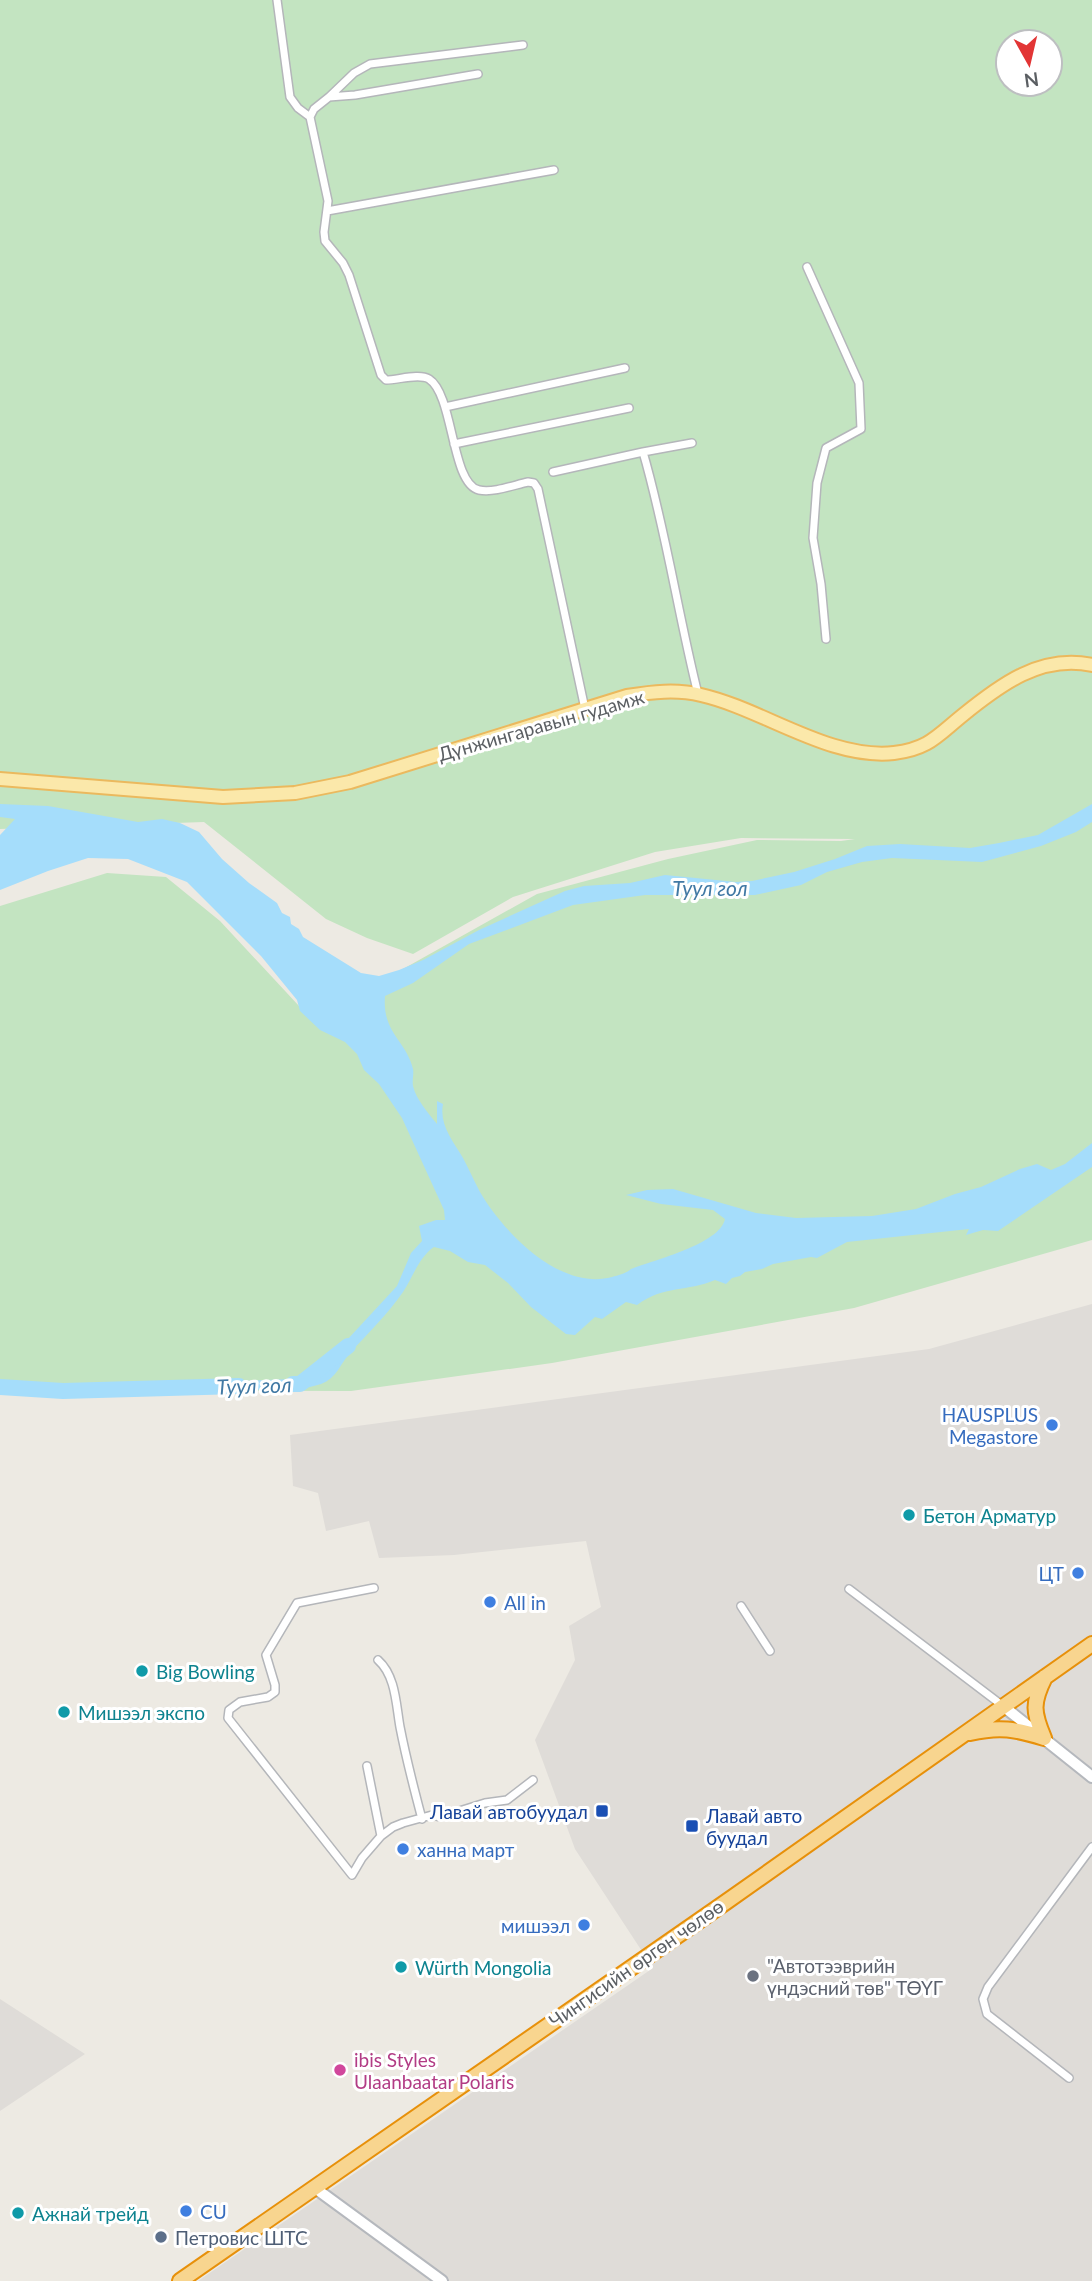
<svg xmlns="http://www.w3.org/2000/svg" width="1092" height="2281" font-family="Lato,sans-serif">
  <rect width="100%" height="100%" fill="#edeae3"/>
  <path fill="#dfdcd8" d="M 1092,1304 L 1092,2281 L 198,2281 L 653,1968 L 575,1849 L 535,1740 L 575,1660 L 569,1626 L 601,1607 L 586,1541 L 454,1555 L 379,1558 L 369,1521 L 326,1531 L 318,1493 L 293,1486 L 290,1435 L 929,1349 Z
    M 0,1999 L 85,2054 L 0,2111 Z"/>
  <path fill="#c3e4c1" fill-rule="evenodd" d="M 0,0 L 1092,0 L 1092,1240 L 854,1308 L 552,1363 L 351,1391 L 0,1390 L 0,906 L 107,873 L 166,877 L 220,921 L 312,1020 L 537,894 L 668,859 L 757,840 L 841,841 L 855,839 L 741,838 L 655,852 L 513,897 L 413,954 L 367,938 L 326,919 L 204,822 L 0,829 ZM 1008,42 L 1050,42 L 1050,84 L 1008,84 Z"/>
  <path fill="#a5ddfb" d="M 0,804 L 48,806 L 138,822 L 162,819 L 180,823 L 199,832 L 222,859 L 249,883 L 277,903 L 282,913 L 290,917 L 291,924 L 299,929 L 303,937 L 361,973 L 379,976 L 399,970 L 423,960 L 479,930 L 565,891 L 584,886 L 630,883 L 665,875 L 736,882 L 752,881 L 794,872 L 835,859 L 867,846 L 900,844 L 970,848 L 999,843 L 1038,835 L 1092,804 L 1092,822 L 1076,832 L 1041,846 L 982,862 L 892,858 L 862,862 L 827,872 L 801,885 L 755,895 L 645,895 L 573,905 L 469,944 L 413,983 L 385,996 C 382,1033 406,1040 413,1069 C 414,1074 412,1080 413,1086 C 416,1099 428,1113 437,1124 L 437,1101 L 443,1104 C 439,1125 453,1141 463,1158 C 469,1169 474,1181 480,1192 C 504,1233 560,1291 612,1277 C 619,1275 625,1274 631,1269 C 654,1260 720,1244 725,1219 L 713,1210 L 661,1204 L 626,1195 L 647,1190 L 673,1189 L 756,1213 L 796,1218 L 872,1216 L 916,1209 L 955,1194 L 981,1187 L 1020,1169 L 1037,1164 L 1051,1170 L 1065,1164 L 1092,1143 L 1092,1167 L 998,1231 L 983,1230 L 966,1235 L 969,1229 L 847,1242 L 817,1258 L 811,1257 L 773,1264 L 762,1269 L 745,1272 L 740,1276 L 732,1278 L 726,1284 L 715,1280 C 687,1292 664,1285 637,1305 L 626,1302 L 602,1319 L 595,1317 L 575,1335 L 566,1334 L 531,1307 L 508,1283 L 485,1265 L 468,1262 L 450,1251 L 434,1247 C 419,1257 413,1277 403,1292 C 388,1314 368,1333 350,1353 C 340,1364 337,1378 321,1384 C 296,1393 246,1389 218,1389 L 219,1382 L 293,1379 L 319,1375 L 347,1340 L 397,1286 L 411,1253 L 422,1241 L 419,1226 L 436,1220 L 445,1220 L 444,1210 L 402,1118 L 379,1084 L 364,1070 L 357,1054 L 345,1042 L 320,1030 L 300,1011 L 297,1000 L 261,956 L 187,882 L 128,859 L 88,858 L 48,871 L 0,890 L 0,835 L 15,819 L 0,817 Z"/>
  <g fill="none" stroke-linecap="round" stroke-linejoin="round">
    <path stroke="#a5ddfb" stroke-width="16" d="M 293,1384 L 300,1384 L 348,1346
      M 0,1387 L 63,1391 L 239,1386"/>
    <g stroke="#b4b6ba" stroke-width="10">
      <path id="street" d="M 277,0 L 290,97 L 298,108 L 310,117
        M 478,74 L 355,95 L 329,97 L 314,109 L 310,117 L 328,201 L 324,232 L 325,241 L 343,263 L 349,275 L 381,375 L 386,380 C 398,380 419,373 429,379 C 454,395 451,484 479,490 C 494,493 514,485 528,482 L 534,483 L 538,489 L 585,709
        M 329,97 L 354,73 L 370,64 L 523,45
        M 327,211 L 554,170
        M 807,267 L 859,383 L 861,429 L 826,448 L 817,483 L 813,538 L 821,584 L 826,639
        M 445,407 L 625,368
        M 454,444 L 629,408
        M 643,452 L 692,443
        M 553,472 L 643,452 C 666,531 678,614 698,694
        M 374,1588 L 297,1603 L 266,1655 L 275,1685 L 275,1692 L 268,1697 L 240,1702 L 229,1710 L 228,1718 L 352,1875 L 362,1858 L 381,1836
        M 849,1589 L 1003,1706
        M 741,1606 L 770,1651
        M 378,1660 C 396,1676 396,1705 400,1727 C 406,1758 414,1789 422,1819
        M 367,1766 L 381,1836 L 393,1827 L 403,1823 L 432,1815 L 440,1817 L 485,1803 L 507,1800 L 533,1780
        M 1069,2078 L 987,2014 L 983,1999 L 988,1987 L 1092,1847"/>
    </g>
    <g stroke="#b5b8bd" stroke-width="14">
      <path id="secondary" d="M 1003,1706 L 1092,1777
        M 315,2188 L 442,2281"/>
    </g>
    <g stroke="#ebb95e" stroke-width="16">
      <path id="primary" d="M 0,779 L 223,797 L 295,793 L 350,782 L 627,696 C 652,692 676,689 701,695 C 763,709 829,760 894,753 C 929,749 938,735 963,715 C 1000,685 1041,654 1092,665"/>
    </g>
    <g stroke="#e7900a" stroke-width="18">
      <path id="highway" d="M 970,1733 C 1000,1726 1015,1729 1044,1738
        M 1044,1738 C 1033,1712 1032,1703 1045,1677
        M 180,2281 L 726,1902 L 1092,1644"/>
    </g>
    <use href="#street" stroke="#fff" stroke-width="7"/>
    <use href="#secondary" stroke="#fff" stroke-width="10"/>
    <use href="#primary" stroke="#fbe8aa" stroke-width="12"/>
    <use href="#highway" stroke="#f8d58f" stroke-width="14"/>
  </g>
  <g fill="#3f7fe0" stroke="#fff" stroke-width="2.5">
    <circle cx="1052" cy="1425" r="7"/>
    <circle cx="1078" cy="1573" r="7"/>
    <circle cx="490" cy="1602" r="7"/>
    <circle cx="403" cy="1849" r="7"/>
    <circle cx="584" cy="1925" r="7"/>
    <circle cx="186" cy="2211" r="7"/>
  </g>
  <g fill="#0f9aa8" stroke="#fff" stroke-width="2.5">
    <circle cx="909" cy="1515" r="7"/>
    <circle cx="142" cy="1671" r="7"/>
    <circle cx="64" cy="1712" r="7"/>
    <circle cx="401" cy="1967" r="7"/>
    <circle cx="18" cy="2213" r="7"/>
  </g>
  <g fill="#1a4fb4" stroke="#fff" stroke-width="2.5">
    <rect x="595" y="1804" width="14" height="14" rx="3.5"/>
    <rect x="685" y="1819" width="14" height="14" rx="3.5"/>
  </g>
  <circle fill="#6b7280" stroke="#fff" stroke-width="2.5" cx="753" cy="1976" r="7"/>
  <circle fill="#d1479c" stroke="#fff" stroke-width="2.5" cx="340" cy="2070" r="7"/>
  <circle fill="#5c6f8a" stroke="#fff" stroke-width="2.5" cx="161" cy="2237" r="7"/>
  <g text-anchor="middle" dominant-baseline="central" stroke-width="6" stroke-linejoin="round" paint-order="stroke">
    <g font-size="19" fill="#5b5f63" stroke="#fff">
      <text transform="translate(541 725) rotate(-16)">Дүнжингаравын гудамж</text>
      <text transform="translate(636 1963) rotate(-35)">Чингисийн өргөн чөлөө</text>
    </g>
    <g font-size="19" fill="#366cbe" stroke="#fff" text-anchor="end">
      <text x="1038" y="1414">HAUSPLUS<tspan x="1038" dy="22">Megastore</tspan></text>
      <text x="1064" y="1573">ЦТ</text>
      <text x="504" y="1602" text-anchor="start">All in</text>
      <text x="417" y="1849" text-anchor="start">ханна март</text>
      <text x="570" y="1925">мишээл</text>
      <text x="200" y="2211" text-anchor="start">CU</text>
    </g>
    <g font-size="19" fill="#0d838f" stroke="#fff" text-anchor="start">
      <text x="923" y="1515">Бетон Арматур</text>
      <text x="156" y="1671">Big Bowling</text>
      <text x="78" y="1712">Мишээл экспо</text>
      <text x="415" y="1967">Würth Mongolia</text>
      <text x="32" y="2213">Ажнай трейд</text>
    </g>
    <g font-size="19" fill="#164399" stroke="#fff" text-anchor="end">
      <text x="588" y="1811">Лавай автобуудал</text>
      <text x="706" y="1815" text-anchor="start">Лавай авто<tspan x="706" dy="22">буудал</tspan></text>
    </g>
    <g font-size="19" fill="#5b616d" stroke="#fff" text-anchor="start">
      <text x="767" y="1965">"Автотээврийн<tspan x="767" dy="22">үндэсний төв" ТӨҮГ</tspan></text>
    </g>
    <g font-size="19" fill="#b23c85" stroke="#fff" text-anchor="start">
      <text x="354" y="2059">ibis Styles<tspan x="354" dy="22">Ulaanbaatar Polaris</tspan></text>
    </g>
    <g font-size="19" fill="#4e5e75" stroke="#fff" text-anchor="start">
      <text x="175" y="2237">Петровис ШТС</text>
    </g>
    <g font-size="21" font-style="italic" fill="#4179a4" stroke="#fff">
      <text x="710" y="887">Туул гол</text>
      <text transform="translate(254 1385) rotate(-2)">Туул гол</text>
    </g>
  </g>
  <g transform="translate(1029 63) rotate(172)"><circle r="33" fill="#ffffff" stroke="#bdbfc1" stroke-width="2"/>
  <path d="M0-5L12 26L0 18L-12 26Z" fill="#e23535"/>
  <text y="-10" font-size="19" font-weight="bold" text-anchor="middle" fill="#5b5f63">N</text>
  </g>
</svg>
